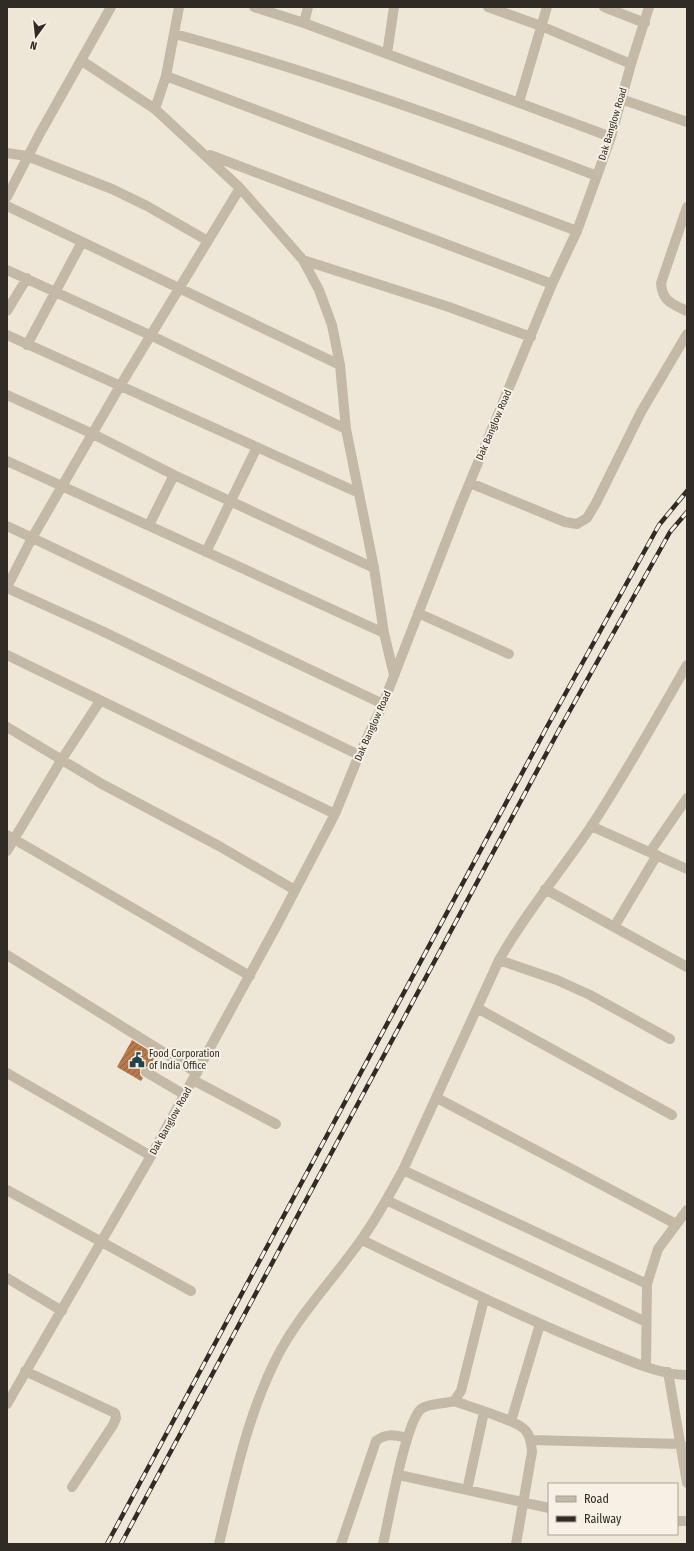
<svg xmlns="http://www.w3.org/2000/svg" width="694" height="1551" font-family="'Fira Sans Condensed',sans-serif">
  <defs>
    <pattern id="building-hatch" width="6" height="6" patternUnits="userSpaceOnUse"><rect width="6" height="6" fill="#b9784b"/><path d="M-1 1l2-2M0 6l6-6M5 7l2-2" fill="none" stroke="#97633e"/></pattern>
  </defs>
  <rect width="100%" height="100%" fill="#eee7d8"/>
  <path fill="url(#building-hatch)" d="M 132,1040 L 156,1055 L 149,1067 L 143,1066 L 140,1069 L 140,1075 L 143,1078 L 141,1081 L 117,1067 Z"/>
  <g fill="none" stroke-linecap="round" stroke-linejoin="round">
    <path stroke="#c4b9a6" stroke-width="10" d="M 179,7 L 166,76 L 155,109 L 240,188 L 303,260 L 319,290 L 332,325 L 340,365 L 346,429 L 374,568 L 384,633 L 394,675
      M 254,7 L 304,23 L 611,137
      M 488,7 L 541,26 L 631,64
      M 604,7 L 645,23
      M 304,23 L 308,7
      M 175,34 C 318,73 459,123 597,176
      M 387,54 L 394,7
      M 82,61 L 155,109
      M 166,76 L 577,231
      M 621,99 L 687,122
      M 519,102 L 547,7
      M 7,153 L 27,156 L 112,189 L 147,206 L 208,241
      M 210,155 L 552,284
      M 7,197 L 39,135 L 111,7
      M 7,206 L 340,365
      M 687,207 L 661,283 C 662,301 672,304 687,311
      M 303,260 L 449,307 L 531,337
      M 7,270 L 152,336 L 346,429
      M 7,311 L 27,278
      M 7,335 L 359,493
      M 27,345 L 82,242
      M 7,395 L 93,434 L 174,475 L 374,568
      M 7,461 L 384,633
      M 470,483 L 565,522 L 577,524 L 587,518 L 596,503 L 641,412 L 687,334
      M 149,525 L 174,475
      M 7,526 L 383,704
      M 206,552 L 257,447
      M 7,587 L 32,538 L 120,386 L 240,188
      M 7,588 L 102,631 L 359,755
      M 418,613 L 509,654
      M 7,655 L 335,814
      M 7,727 L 102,784 L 219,846 L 295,890
      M 591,826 L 687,869
      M 7,835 L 250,976
      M 7,851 L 62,759 L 100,701
      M 650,852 L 687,798
      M 545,889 L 687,967
      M 614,927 L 657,855
      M 7,955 L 197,1073
      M 499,960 L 557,980 L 590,995 L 670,1039
      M 477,1008 L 672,1115
      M 146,1072 L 185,1095
      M 7,1073 L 151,1156
      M 193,1080 L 276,1124
      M 437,1098 L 676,1224
      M 403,1170 L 647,1284
      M 7,1190 L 191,1291
      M 386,1200 L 646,1322
      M 362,1240 C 441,1278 519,1316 600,1349 C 626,1359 659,1375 687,1375
      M 7,1278 L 62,1311
      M 646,1366 L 647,1284 L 658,1249 L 687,1210
      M 25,1371 L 115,1413 L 116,1418 L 113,1425 L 72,1487
      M 668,1372 L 687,1483
      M 454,1401 C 467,1406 520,1421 526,1431 C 531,1437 531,1444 532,1452 L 516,1544
      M 7,1404 L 151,1156 L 278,923 L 335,814 L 359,755 L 383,704 L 460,506 L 552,284 L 577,231 L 611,137 L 631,64 L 649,7
      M 511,1421 L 540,1324
      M 531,1440 L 681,1444
      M 399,1475 L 549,1508
      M 467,1490 L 484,1412
      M 677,1521 L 687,1521
      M 219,1544 C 234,1481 247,1417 276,1359 C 298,1315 333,1280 361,1240 C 377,1218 390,1194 403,1170 L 499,960 C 526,912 562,870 592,825 C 626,773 656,719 687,665
      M 341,1544 L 376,1441 C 386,1433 395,1435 407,1438
      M 383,1544 C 389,1519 405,1423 421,1409 C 429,1403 445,1404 454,1401 L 461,1391 L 484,1299"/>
    <g stroke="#312b26" stroke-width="4.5">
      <path id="rail" d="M 107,1544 L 548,725 L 659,525 L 687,491
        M 121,1544 L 559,730 L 670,532 L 687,512"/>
    </g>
    <use href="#rail" stroke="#f6f1e4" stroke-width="3" stroke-dasharray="9" stroke-linecap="butt"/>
  </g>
  <defs>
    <g id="civic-bare" transform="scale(1.2)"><path d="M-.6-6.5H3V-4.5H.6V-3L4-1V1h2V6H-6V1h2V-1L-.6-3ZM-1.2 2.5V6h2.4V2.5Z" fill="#20434e" stroke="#f6f1e4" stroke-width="2.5" paint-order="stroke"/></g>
  </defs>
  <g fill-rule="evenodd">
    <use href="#civic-bare" x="137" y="1060"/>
  </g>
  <g text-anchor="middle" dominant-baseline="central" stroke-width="4" stroke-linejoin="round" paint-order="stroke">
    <g font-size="10" fill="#312b26" stroke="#f6f1e4">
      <text transform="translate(613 124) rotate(-73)">Dak Banglow Road</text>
      <text transform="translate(494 425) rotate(-67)">Dak Banglow Road</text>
      <text transform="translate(373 726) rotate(-66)">Dak Banglow Road</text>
      <text transform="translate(171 1121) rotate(-61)">Dak Banglow Road</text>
    </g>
    <g font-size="10" fill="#312b26" stroke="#f6f1e4" text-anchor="start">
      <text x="149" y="1054">Food Corporation<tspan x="149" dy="12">of India Office</tspan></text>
    </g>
  </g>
  <rect width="694" height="1551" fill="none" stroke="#312b26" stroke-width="16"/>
  <rect x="548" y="1483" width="130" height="52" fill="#f6f1e4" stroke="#a7a298"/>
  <rect x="556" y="1496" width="20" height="6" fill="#c4b9a6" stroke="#a7a298"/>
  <text x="584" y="1503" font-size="12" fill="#312b26">Road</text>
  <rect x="556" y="1516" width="20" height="6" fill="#312b26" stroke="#a7a298"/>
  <text x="584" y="1523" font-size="12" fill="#312b26">Railway</text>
  <g transform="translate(36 36) rotate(195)" stroke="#f6f1e4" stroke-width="3" paint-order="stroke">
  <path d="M0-3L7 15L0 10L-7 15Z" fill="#312b26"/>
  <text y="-6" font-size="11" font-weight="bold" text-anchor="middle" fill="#312b26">N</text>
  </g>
</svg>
